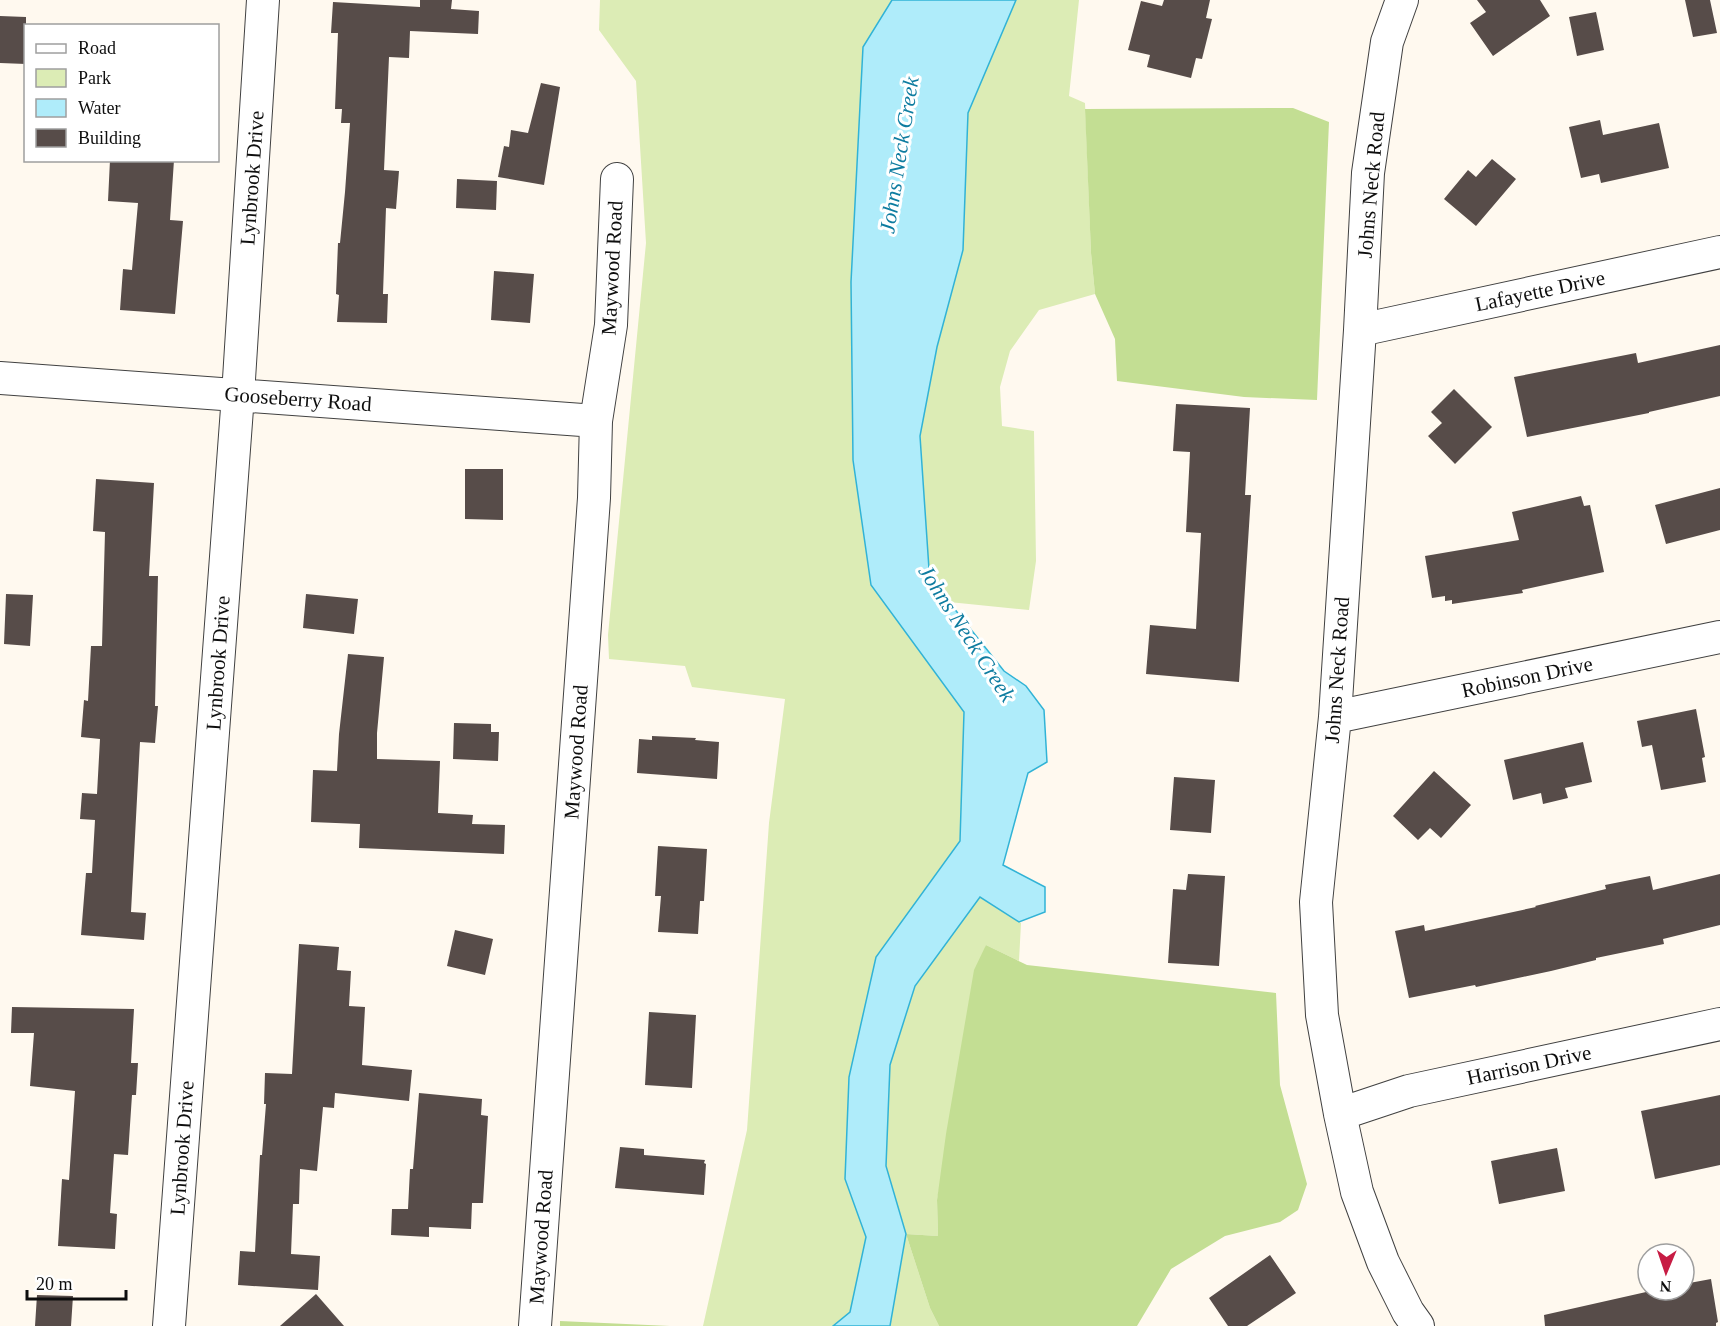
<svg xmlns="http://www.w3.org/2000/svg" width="1720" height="1326" font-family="Georgia,serif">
  <rect width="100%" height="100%" fill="#fff9ef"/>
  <path fill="#dcecb5" d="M 600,0 L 892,0 L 863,47 L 851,282 L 853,460 L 871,585 L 964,712 L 960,841 L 876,958 L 845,1179 L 866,1237 L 850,1312 L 833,1326 L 703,1326 L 747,1130 L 769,823 L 785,699 L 692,687 L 685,666 L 609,659 L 608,635 L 646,243 L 636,81 L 599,30 Z
    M 1016,0 L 1079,0 L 1069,96 L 1085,103 L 1091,253 L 1095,294 L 1039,310 L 1010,351 L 1000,387 L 1002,426 L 1034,431 L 1036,561 L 1029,610 L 949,602 L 929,569 L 920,436 L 937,347 L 963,250 L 968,113 Z
    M 980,897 L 1021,923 L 1019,961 L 986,945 L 937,1200 L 938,1236 L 906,1234 L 930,1308 L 939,1326 L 890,1326 L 906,1234 L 886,1166 L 890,1065 L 915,986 Z"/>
  <path fill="#c3de93" d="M 1293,108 L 1329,122 L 1317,400 L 1244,397 L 1117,381 L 1115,339 L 1095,294 L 1091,253 L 1085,109 Z
    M 986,945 L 1027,965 L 1276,993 L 1280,1085 L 1307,1184 L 1298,1210 L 1280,1222 L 1225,1236 L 1171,1269 L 1137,1326 L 939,1326 L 930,1308 L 906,1234 L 938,1236 L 937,1200 L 946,1134 L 974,970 Z
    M 560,1321 L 670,1326 L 560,1326 Z"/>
  <path fill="#afecfa" stroke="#31b3d6" stroke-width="1.5" d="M 892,0 L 1016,0 L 968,113 L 963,250 L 937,347 L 920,436 L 929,569 L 949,602 L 1004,671 L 1026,686 L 1044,710 L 1047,762 L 1028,773 L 1003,865 L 1045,887 L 1045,912 L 1019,922 L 980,897 L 915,986 L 890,1065 L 886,1166 L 906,1234 L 890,1326 L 833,1326 L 850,1312 L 866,1237 L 845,1179 L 849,1077 L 876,957 L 960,841 L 964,712 L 871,585 L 853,460 L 851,282 L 863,47 Z"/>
  <path fill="#574c49" d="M 420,0 L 452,0 L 451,9 L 479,11 L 478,34 L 410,31 L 409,58 L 389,57 L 384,170 L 399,171 L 396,209 L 386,208 L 383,294 L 388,294 L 387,323 L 337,322 L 339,295 L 336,294 L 338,243 L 340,243 L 345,192 L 350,123 L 341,123 L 342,109 L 335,109 L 338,33 L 331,33 L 333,2 L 420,7 Z
    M 1164,0 L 1210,0 L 1206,18 L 1212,19 L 1202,59 L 1196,58 L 1191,78 L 1147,67 L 1150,55 L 1128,50 L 1141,1 L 1162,6 Z
    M 1477,0 L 1540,0 L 1550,16 L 1493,56 L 1470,23 L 1486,12 Z
    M 1685,0 L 1710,0 L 1717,33 L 1693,37 Z
    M 1596,12 L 1604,50 L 1577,56 L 1569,17 Z
    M 0,16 L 26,17 L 26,64 L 0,63 Z
    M 541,83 L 560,87 L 544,185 L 498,177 L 504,146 L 509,147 L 511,130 L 528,133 Z
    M 1600,120 L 1603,135 L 1659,123 L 1669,168 L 1601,183 L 1599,174 L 1581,178 L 1569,127 Z
    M 1492,159 L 1516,179 L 1476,226 L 1444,199 L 1468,170 L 1476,177 Z
    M 110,160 L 174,160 L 170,220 L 183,221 L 175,314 L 120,310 L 123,269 L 132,270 L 138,203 L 108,201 Z
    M 457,179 L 497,181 L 496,210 L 456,208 Z
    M 494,271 L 534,274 L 530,323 L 491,320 Z
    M 1720,345 L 1720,396 L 1649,412 L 1649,413 L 1527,437 L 1514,377 L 1636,353 L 1638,363 Z
    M 1454,389 L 1492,427 L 1455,464 L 1428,436 L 1442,423 L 1431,412 Z
    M 1176,404 L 1250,408 L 1245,495 L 1251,495 L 1239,682 L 1146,674 L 1150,625 L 1196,629 L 1201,533 L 1186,532 L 1190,452 L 1173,451 Z
    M 465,469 L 503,469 L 503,520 L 465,519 Z
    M 96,479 L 154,483 L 149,576 L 158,576 L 155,706 L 158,706 L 155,743 L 140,742 L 131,912 L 146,913 L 144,940 L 81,935 L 86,873 L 92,873 L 95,820 L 80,819 L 82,793 L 97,794 L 100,739 L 81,737 L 84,700 L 88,701 L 91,646 L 102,646 L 105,532 L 93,531 Z
    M 1720,488 L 1720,530 L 1666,544 L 1655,505 Z
    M 1581,496 L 1584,506 L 1590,505 L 1604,572 L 1522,590 L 1523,593 L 1452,604 L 1452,600 L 1445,601 L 1445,596 L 1432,598 L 1425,556 L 1519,540 L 1512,512 Z
    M 6,594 L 33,595 L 30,646 L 4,644 Z
    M 306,594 L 358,599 L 354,634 L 303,628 Z
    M 348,654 L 384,657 L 377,733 L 377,759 L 440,761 L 438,813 L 473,815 L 472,824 L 505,825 L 504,854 L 359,848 L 360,824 L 311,822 L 313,770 L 337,771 L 339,734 Z
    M 1696,709 L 1705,757 L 1702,758 L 1706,782 L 1661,790 L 1652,745 L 1642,747 L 1637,721 Z
    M 454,723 L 491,724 L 491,732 L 499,732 L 498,761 L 453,759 Z
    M 652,736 L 696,738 L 695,740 L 719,742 L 717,779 L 637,773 L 639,739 L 652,740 Z
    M 1583,742 L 1592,782 L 1565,788 L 1568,798 L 1543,804 L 1541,793 L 1513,800 L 1504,760 Z
    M 1434,771 L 1471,805 L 1441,838 L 1430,828 L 1418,840 L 1393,816 Z
    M 1174,777 L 1215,780 L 1211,833 L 1170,830 Z
    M 658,846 L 707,849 L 704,901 L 700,901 L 698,934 L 658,932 L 661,896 L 655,896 Z
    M 1188,874 L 1225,876 L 1219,966 L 1168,963 L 1173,889 L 1186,890 Z
    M 1720,874 L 1720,925 L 1663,939 L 1664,944 L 1596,958 L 1596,960 L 1551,971 L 1476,987 L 1475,985 L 1409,998 L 1395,931 L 1424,925 L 1425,931 L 1536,907 L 1535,906 L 1606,889 L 1605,885 L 1650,876 L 1653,890 Z
    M 455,930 L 493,939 L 485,975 L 447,966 Z
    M 299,944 L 339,947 L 337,970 L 351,971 L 349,1006 L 365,1007 L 362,1065 L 412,1070 L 409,1101 L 335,1093 L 334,1108 L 323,1107 L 317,1171 L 300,1169 L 299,1204 L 293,1204 L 291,1254 L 320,1256 L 318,1290 L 238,1285 L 240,1251 L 255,1252 L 260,1155 L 262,1155 L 266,1104 L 264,1104 L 265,1073 L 292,1074 Z
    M 12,1007 L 134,1009 L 131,1063 L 138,1063 L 136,1095 L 132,1095 L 128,1155 L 114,1154 L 110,1213 L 117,1214 L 115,1249 L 58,1246 L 62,1179 L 69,1180 L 75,1091 L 30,1086 L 34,1033 L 11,1033 Z
    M 649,1012 L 696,1015 L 692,1088 L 645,1085 Z
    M 419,1093 L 482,1099 L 481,1115 L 488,1116 L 483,1203 L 472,1203 L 471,1229 L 429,1227 L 429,1237 L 391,1235 L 392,1209 L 408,1209 L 410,1169 L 413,1169 Z
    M 1720,1095 L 1720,1165 L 1655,1179 L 1641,1111 Z
    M 620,1147 L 644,1149 L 644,1155 L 705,1160 L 704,1163 L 706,1164 L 704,1195 L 615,1188 Z
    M 1557,1148 L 1565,1191 L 1499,1204 L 1491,1161 Z
    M 1270,1255 L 1296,1293 L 1247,1326 L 1228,1326 L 1209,1298 Z
    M 1711,1279 L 1718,1322 L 1716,1323 L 1716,1326 L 1545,1326 L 1544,1315 L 1655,1290 L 1684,1290 L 1684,1284 Z
    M 316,1294 L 344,1326 L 280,1326 Z
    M 37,1295 L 73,1296 L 71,1326 L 35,1326 Z"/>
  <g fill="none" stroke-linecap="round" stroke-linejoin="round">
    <g stroke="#414141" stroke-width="34">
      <path id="minor" d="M 1402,0 L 1387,42 L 1368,173 L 1360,330 L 1335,717 L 1316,902 L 1322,1015 L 1340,1114 L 1357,1192 L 1383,1262 L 1408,1312 L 1418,1326
        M 1360,330 L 1720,252
        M 0,378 L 596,421
        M 1335,717 L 1720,637
        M 1340,1114 L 1409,1091 L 1720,1024
        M 169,1326 L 238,395 L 263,0
        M 535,1326 L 594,498 L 596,421 L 611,325 L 617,179"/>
    </g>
    <use href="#minor" stroke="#fff" stroke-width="32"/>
  </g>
  <g text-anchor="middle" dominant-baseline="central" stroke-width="6" stroke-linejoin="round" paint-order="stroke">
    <g font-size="21" fill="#0e0e0e" stroke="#fff">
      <text transform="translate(252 178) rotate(-86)">Lynbrook Drive</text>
      <text transform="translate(1371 185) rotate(-85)">Johns Neck Road</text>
      <text transform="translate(612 268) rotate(-87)">Maywood Road</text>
      <text transform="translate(1540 291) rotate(-12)">Lafayette Drive</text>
      <text transform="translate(298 399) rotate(4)">Gooseberry Road</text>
      <text transform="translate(218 663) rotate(-86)">Lynbrook Drive</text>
      <text transform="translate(1337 670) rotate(-86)">Johns Neck Road</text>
      <text transform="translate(1527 677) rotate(-12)">Robinson Drive</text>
      <text transform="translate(576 752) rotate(-86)">Maywood Road</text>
      <text transform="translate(1529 1065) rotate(-12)">Harrison Drive</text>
      <text transform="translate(182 1148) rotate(-86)">Lynbrook Drive</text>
      <text transform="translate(541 1237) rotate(-86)">Maywood Road</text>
    </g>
    <g font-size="22" font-style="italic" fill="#0e7ca0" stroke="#fff">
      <text transform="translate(899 155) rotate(-81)">Johns Neck Creek</text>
      <text transform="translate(967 633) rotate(57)">Johns Neck Creek</text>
    </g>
  </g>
  <rect x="24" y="24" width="195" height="138" fill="#ffffff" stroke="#9f9f9f" stroke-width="1.5"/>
  <rect x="36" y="44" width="30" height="9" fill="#ffffff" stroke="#9f9f9f" stroke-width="1.5"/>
  <text x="78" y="54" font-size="18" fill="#0e0e0e">Road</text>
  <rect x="36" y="69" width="30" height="18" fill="#dcecb5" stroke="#9f9f9f" stroke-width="1.5"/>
  <text x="78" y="84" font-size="18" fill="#0e0e0e">Park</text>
  <rect x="36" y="99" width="30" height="18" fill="#afecfa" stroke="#9f9f9f" stroke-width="1.5"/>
  <text x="78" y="114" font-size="18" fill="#0e0e0e">Water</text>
  <rect x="36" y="129" width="30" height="18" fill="#574c49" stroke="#9f9f9f" stroke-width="1.5"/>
  <text x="78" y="144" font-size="18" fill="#0e0e0e">Building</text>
  <g transform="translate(1666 1272) rotate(182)"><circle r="28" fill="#ffffff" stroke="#9f9f9f" stroke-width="1.5"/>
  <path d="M0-4.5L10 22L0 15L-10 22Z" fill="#c71c44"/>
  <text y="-9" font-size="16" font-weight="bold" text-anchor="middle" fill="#0e0e0e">N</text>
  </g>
  <path d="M27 1290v9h99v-9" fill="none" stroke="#0e0e0e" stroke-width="3"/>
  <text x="36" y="1290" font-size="18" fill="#0e0e0e" stroke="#ffffff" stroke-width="4.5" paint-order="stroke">20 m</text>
</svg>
